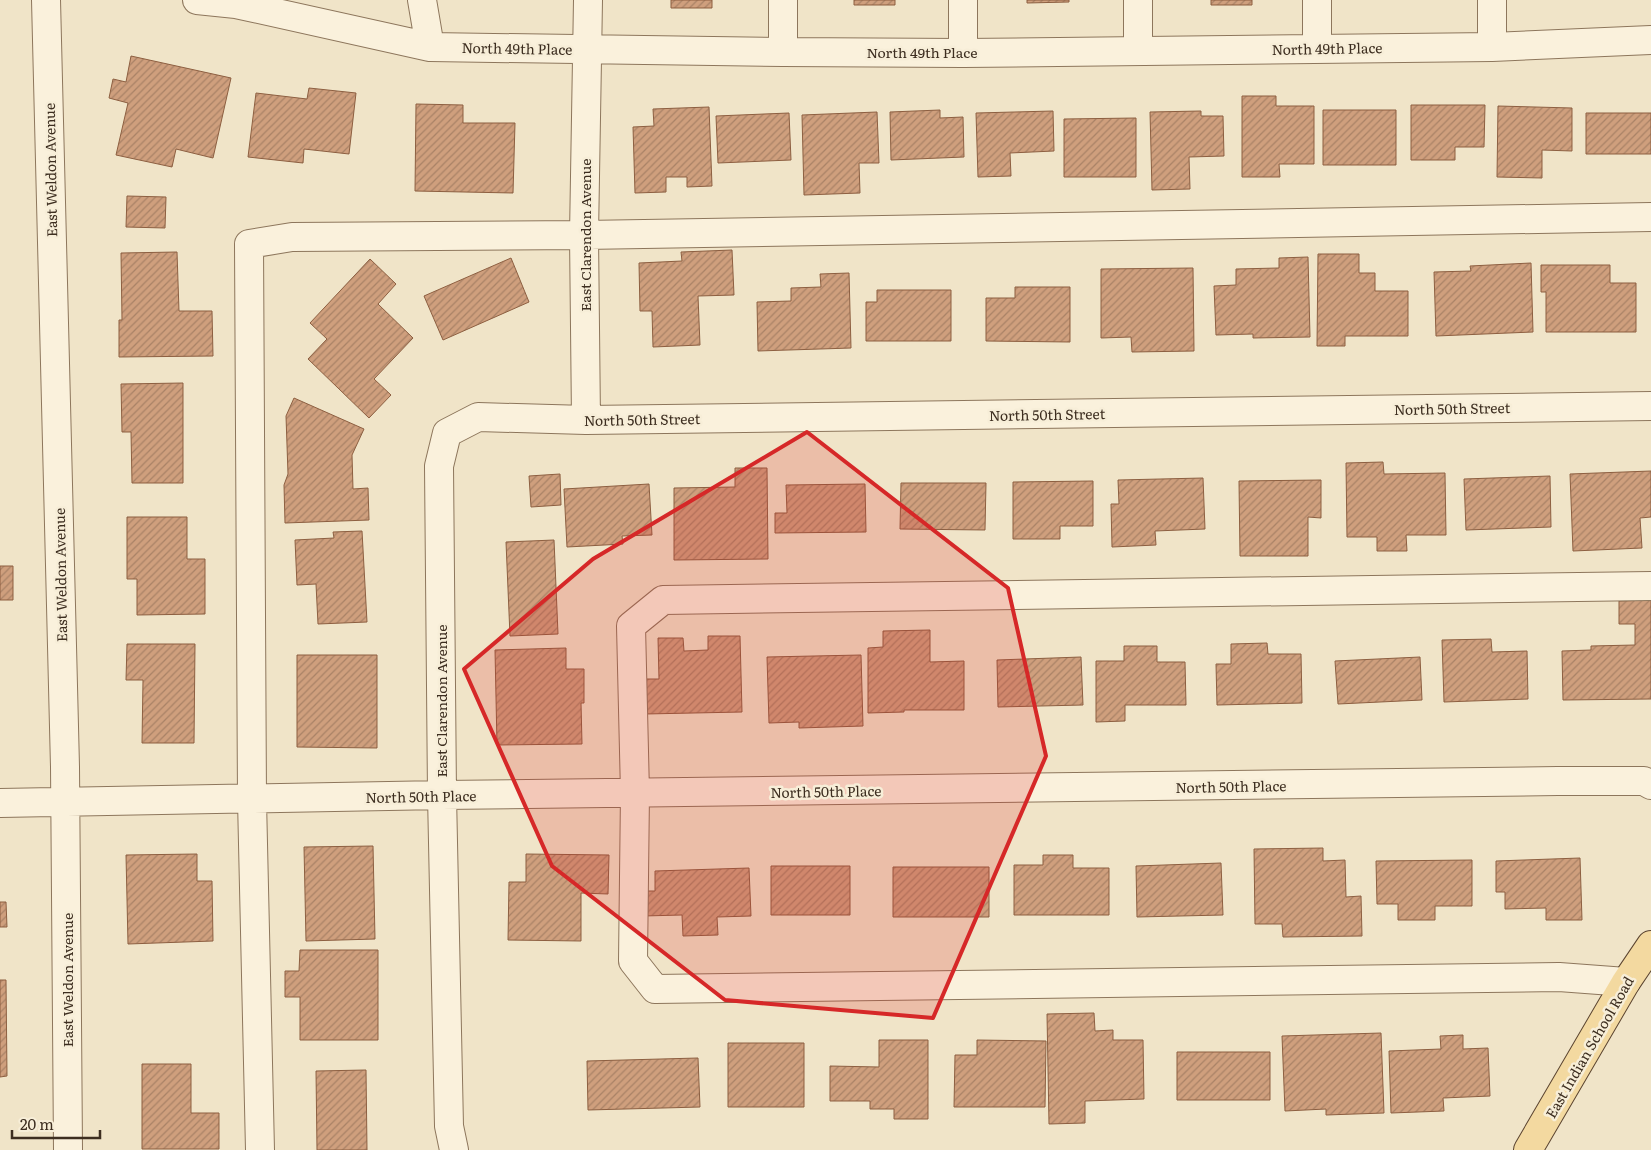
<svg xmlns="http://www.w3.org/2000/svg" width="1651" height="1150" font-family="Literata,serif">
  <defs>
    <pattern id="building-hatch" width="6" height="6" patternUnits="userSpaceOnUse" patternTransform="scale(1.25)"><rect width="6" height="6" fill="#cf9f7d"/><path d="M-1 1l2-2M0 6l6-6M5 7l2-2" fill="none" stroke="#a98266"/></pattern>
  </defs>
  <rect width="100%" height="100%" fill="#f0e4c8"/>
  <path fill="url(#building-hatch)" stroke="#8d5f41" d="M 671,0 L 712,0 L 712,8 L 671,8 Z
    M 854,0 L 895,0 L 895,5 L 854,5 Z
    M 1027,0 L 1069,0 L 1069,2 L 1027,3 Z
    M 1211,0 L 1252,0 L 1252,5 L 1211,5 Z
    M 131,56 L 231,78 L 213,158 L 176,149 L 172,167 L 116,155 L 128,103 L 109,98 L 113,79 L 126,82 Z
    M 309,88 L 356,93 L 349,154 L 304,149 L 303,163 L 248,157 L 256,93 L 307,99 Z
    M 1242,96 L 1276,96 L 1276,106 L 1314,106 L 1314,164 L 1279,164 L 1280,177 L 1242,177 Z
    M 416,104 L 463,105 L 463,123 L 515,123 L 513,193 L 415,191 Z
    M 1411,105 L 1485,105 L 1484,147 L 1455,147 L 1455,160 L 1411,160 Z
    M 1498,106 L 1572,108 L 1572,151 L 1542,150 L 1542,178 L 1497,177 Z
    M 709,107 L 712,186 L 687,187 L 687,177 L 666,177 L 666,192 L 635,193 L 633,127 L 654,126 L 653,109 Z
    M 940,110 L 940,118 L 963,117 L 964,157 L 891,160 L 890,112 Z
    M 1323,110 L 1396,110 L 1396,165 L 1323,165 Z
    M 1053,111 L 1054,151 L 1010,153 L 1011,176 L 978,177 L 976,113 Z
    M 1201,111 L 1201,116 L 1223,116 L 1224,156 L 1189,157 L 1190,189 L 1152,190 L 1150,112 Z
    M 877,112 L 879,163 L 859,163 L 860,193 L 804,195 L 802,115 Z
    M 789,113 L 791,160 L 718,163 L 716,116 Z
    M 1586,113 L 1651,113 L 1651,154 L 1586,154 Z
    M 1136,118 L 1136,177 L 1064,177 L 1064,119 Z
    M 127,196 L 166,197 L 165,228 L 126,227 Z
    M 732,250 L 734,295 L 698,296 L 700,345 L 653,347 L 652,311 L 640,311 L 639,263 L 682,261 L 681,252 Z
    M 177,252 L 179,311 L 212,311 L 213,356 L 119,357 L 119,320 L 122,320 L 121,253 Z
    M 1318,254 L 1359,254 L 1359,273 L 1375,273 L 1375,291 L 1408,291 L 1408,336 L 1345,336 L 1345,346 L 1317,346 Z
    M 1308,257 L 1310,337 L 1253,338 L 1253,334 L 1216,335 L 1214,286 L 1236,285 L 1236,269 L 1279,268 L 1279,258 Z
    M 511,258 L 529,302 L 443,340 L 424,296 Z
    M 370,259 L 396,284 L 378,304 L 413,338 L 374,379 L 391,395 L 369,418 L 308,359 L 327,339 L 310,323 Z
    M 1531,263 L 1533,332 L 1436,336 L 1434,272 L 1471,271 L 1470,266 Z
    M 1541,265 L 1610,265 L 1610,283 L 1636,283 L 1636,332 L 1546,332 L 1546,292 L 1541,292 Z
    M 1193,268 L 1194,351 L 1132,352 L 1131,337 L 1101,338 L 1101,269 Z
    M 849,273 L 851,348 L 758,351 L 757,302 L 791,301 L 791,288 L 821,287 L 820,274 Z
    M 1015,287 L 1070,287 L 1070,342 L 986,341 L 986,298 L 1015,298 Z
    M 877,290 L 951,290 L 951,341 L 866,341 L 866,302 L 877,302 Z
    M 183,383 L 183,483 L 132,483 L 131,432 L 122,432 L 121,384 Z
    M 294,398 L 364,429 L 352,455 L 353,489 L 368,488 L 369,520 L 285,523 L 284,485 L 288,474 L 286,416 Z
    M 1383,462 L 1384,474 L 1445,473 L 1446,535 L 1406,535 L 1407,551 L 1377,551 L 1377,537 L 1347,537 L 1346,463 Z
    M 735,468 L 767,468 L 768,559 L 674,560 L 674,488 L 735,487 Z
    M 1651,471 L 1651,517 L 1640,518 L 1642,548 L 1573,551 L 1570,474 Z
    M 560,474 L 561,505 L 531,507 L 529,476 Z
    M 1550,476 L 1551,527 L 1466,530 L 1464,479 Z
    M 1203,478 L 1205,529 L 1155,531 L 1156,545 L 1112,547 L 1111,504 L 1119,504 L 1118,480 Z
    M 1321,480 L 1321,518 L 1308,517 L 1308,556 L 1240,556 L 1239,481 Z
    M 1093,481 L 1093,526 L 1060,526 L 1060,539 L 1013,539 L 1013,482 Z
    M 901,483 L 986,483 L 985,530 L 900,529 Z
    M 649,484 L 652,535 L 622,536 L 623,544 L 567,547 L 564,489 Z
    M 865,484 L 866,532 L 775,533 L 775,513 L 787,513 L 786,485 Z
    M 127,517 L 187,517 L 187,559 L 205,559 L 205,614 L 137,615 L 137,579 L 127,579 Z
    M 362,531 L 367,622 L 318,624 L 316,584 L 297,585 L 295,540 L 334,538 L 333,532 Z
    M 554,540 L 558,634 L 510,636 L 506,542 Z
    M 0,566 L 13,566 L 13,600 L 0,600 Z
    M 1651,600 L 1651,699 L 1563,700 L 1562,651 L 1591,650 L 1591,646 L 1635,645 L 1635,624 L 1619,624 L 1619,601 Z
    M 930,630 L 930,662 L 964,661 L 964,710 L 904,710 L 904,712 L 868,713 L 868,648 L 883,647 L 883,631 Z
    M 708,636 L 740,636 L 742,712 L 645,714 L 644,679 L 659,679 L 658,638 L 683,638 L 684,651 L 708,650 Z
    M 1491,639 L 1492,652 L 1527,651 L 1528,699 L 1444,702 L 1442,640 Z
    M 1267,643 L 1268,654 L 1301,654 L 1302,703 L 1217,705 L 1216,664 L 1231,664 L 1231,644 Z
    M 127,644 L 195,644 L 194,743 L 142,743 L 143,680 L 126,680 Z
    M 1124,646 L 1157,646 L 1157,662 L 1185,662 L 1186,705 L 1125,705 L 1125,721 L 1096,722 L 1096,661 L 1124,661 Z
    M 566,648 L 566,669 L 584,669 L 584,703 L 581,703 L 582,744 L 497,745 L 495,650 Z
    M 297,655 L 377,655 L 377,748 L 297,747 Z
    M 861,655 L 863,726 L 799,728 L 799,722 L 769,723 L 767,657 Z
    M 1081,657 L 1083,705 L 998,707 L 997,660 Z
    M 1420,657 L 1422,700 L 1338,704 L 1335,661 Z
    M 373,846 L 375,939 L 306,941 L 304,847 Z
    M 1323,848 L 1323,861 L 1345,860 L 1346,897 L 1361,896 L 1362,936 L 1283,937 L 1282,924 L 1255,924 L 1254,849 Z
    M 197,854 L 197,881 L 212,881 L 213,941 L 128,944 L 126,855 Z
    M 526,854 L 609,855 L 608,894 L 581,893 L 581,941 L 508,940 L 509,882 L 526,882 Z
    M 1043,855 L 1073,855 L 1073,868 L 1109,868 L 1109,915 L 1014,915 L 1014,865 L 1043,865 Z
    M 1580,858 L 1582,920 L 1546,920 L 1546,908 L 1505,909 L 1505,892 L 1496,892 L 1496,861 Z
    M 1472,860 L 1472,906 L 1435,906 L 1435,920 L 1398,920 L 1398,904 L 1377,904 L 1376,861 Z
    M 1221,863 L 1223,915 L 1137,917 L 1136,866 Z
    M 771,866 L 850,866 L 850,915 L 771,915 Z
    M 893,867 L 989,867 L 989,917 L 893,917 Z
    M 749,868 L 751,916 L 717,917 L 718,935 L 683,936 L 682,915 L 643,916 L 643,891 L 655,891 L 655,871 Z
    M 0,902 L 6,902 L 7,927 L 0,927 Z
    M 300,950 L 378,950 L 378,1040 L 300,1040 L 300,997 L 285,997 L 285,971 L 299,971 Z
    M 0,980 L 6,980 L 7,1076 L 0,1077 Z
    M 1094,1013 L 1095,1031 L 1113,1030 L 1113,1040 L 1143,1040 L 1144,1099 L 1085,1101 L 1085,1123 L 1049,1124 L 1047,1014 Z
    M 1381,1033 L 1384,1113 L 1326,1115 L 1326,1109 L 1285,1111 L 1282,1036 Z
    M 1463,1035 L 1463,1049 L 1488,1048 L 1490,1096 L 1443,1098 L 1444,1111 L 1391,1113 L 1389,1051 L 1441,1049 L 1440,1036 Z
    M 879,1040 L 928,1040 L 928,1119 L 894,1119 L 894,1109 L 870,1109 L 870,1101 L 830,1101 L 830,1066 L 879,1067 Z
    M 977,1040 L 1046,1041 L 1045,1107 L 954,1107 L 955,1055 L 977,1055 Z
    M 728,1043 L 804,1043 L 804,1107 L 728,1107 Z
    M 1177,1052 L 1270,1052 L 1270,1100 L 1177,1100 Z
    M 698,1058 L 700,1107 L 588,1110 L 587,1061 Z
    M 142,1064 L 191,1064 L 191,1113 L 219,1113 L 219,1149 L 142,1149 Z
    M 366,1070 L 367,1150 L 317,1150 L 316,1071 Z"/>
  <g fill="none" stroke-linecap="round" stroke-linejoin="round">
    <g stroke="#8d765c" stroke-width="30">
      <path id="minor" d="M 46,0 L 65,767 L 68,1150
        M 197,0 L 236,4 L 430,47 L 783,52 L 963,53 L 1492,47 L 1651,40
        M 422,0 L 430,47
        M 1138,0 L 1138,51
        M 1492,47 L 1492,0
        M 1317,48 L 1317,0
        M 783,52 L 783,0
        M 963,53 L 963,0
        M 586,420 L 584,235 L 588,0
        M 0,803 L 442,795 L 1558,781 L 1644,781 L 1651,785
        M 1626,982 L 1559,977 L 655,989 L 633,961 L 635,793 L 631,626 L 663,600 L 1651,586
        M 260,1150 L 252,800 L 249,244 L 292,237 L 584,235 L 1651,217
        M 454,1150 L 449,1126 L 442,795 L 439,466 L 447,433 L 478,417 L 586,420 L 1651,406"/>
    </g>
    <g stroke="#5b4430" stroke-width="30">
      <path id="major" d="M 1528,1150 L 1626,982 L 1651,945"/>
    </g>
    <use href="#minor" stroke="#faf1dc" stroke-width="28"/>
    <use href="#major" stroke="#f3d9a0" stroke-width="28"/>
  </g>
  <path fill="#d62828" fill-opacity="0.2" stroke="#d62828" stroke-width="4" stroke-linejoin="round" d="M 807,432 L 1008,588 L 1046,756 L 933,1018 L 725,1000 L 552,866 L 464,669 L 593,559 Z"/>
  <g text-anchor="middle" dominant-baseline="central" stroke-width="5" stroke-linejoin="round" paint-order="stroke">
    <g font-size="14" fill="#3d2e20" stroke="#f7eed8">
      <text transform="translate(517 48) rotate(1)">North 49th Place</text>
      <text transform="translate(1327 48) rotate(-1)">North 49th Place</text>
      <text x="922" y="52">North 49th Place</text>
      <text transform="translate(50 170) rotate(-91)">East Weldon Avenue</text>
      <text transform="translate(585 235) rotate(-90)">East Clarendon Avenue</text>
      <text transform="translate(1452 408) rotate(-1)">North 50th Street</text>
      <text transform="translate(1047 414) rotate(-1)">North 50th Street</text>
      <text transform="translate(642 419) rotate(-1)">North 50th Street</text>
      <text transform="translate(60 575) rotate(-91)">East Weldon Avenue</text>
      <text transform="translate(441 701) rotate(-90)">East Clarendon Avenue</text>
      <text transform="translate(1231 786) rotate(-1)">North 50th Place</text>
      <text transform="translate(826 791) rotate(-1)">North 50th Place</text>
      <text transform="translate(421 796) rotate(-1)">North 50th Place</text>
      <text transform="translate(67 980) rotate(-90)">East Weldon Avenue</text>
      <text transform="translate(1589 1047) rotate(-60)">East Indian School Road</text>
    </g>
  </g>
  <path d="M12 1130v8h88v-8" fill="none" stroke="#3d2e20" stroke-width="2.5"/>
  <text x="20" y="1130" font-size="15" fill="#3d2e20" stroke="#f7eed8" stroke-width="4" paint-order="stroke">20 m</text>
</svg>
